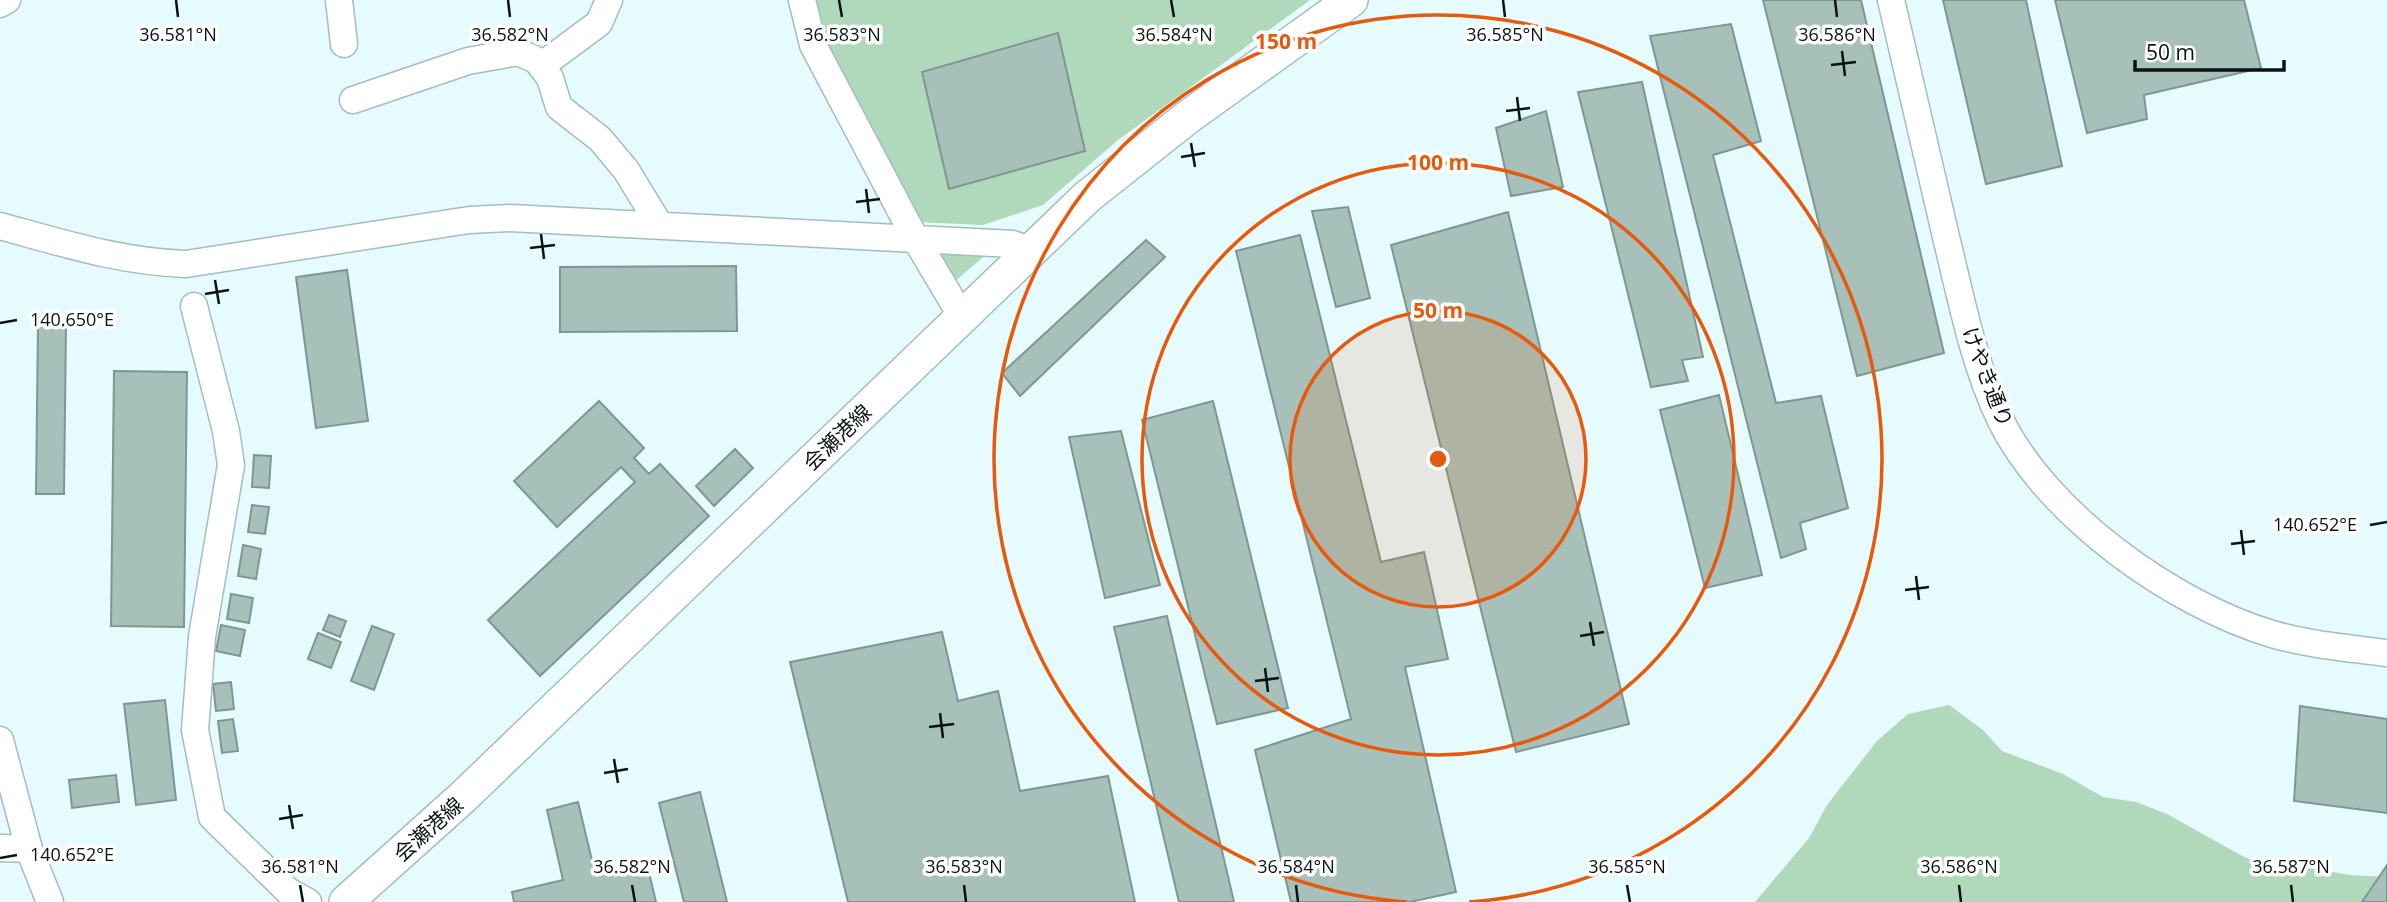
<svg xmlns="http://www.w3.org/2000/svg" width="2387" height="902" font-family="'Open Sans','Noto Sans JP',sans-serif">
  <rect width="100%" height="100%" fill="#e6fbfe"/>
  <path fill="#b0d8bb" d="M 810,0 L 1310,0 L 1118,140 L 1043,205 L 983,225 L 915,222 L 820,40 Z
    M 945,253 L 980,253 L 983,257 L 952,284 L 941,257 Z
    M 1949,705 L 1983,730 L 2002,751 L 2063,774 L 2103,797 L 2136,802 L 2167,814 L 2244,857 L 2272,866 L 2301,866 L 2349,875 L 2387,877 L 2387,902 L 1755,902 L 1809,838 L 1827,805 L 1877,741 L 1908,714 Z"/>
  <path fill="#a7c0ba" stroke="#7f9792" stroke-width="2" d="M 1763,0 L 1861,0 L 1944,353 L 1857,376 Z
    M 1943,0 L 2026,0 L 2062,166 L 1986,184 Z
    M 2055,0 L 2244,0 L 2261,68 L 2144,95 L 2147,119 L 2087,133 Z
    M 1731,24 L 1761,141 L 1713,155 L 1776,403 L 1821,396 L 1848,508 L 1800,523 L 1806,549 L 1781,558 L 1650,36 Z
    M 1058,33 L 1085,151 L 949,189 L 922,72 Z
    M 1642,82 L 1703,357 L 1682,360 L 1688,381 L 1651,387 L 1578,92 Z
    M 1546,111 L 1563,187 L 1511,196 L 1496,128 Z
    M 1348,207 L 1370,298 L 1336,307 L 1312,211 Z
    M 1508,212 L 1629,724 L 1516,752 L 1391,245 Z
    M 1300,235 L 1381,562 L 1424,552 L 1448,659 L 1405,667 L 1456,892 L 1410,902 L 1291,902 L 1255,750 L 1351,719 L 1236,251 Z
    M 1146,240 L 1165,257 L 1020,396 L 1002,373 Z
    M 736,266 L 737,331 L 560,332 L 560,267 Z
    M 347,270 L 368,421 L 316,428 L 296,277 Z
    M 38,323 L 66,324 L 64,494 L 36,494 Z
    M 114,371 L 187,372 L 184,627 L 111,626 Z
    M 1719,395 L 1762,575 L 1705,588 L 1660,410 Z
    M 599,401 L 644,448 L 634,458 L 649,474 L 660,464 L 709,516 L 540,676 L 488,620 L 635,482 L 621,467 L 557,527 L 514,481 Z
    M 1213,401 L 1288,708 L 1217,724 L 1142,420 Z
    M 1121,431 L 1160,585 L 1105,598 L 1069,437 Z
    M 735,449 L 753,468 L 714,506 L 696,486 Z
    M 254,455 L 271,456 L 269,488 L 252,487 Z
    M 252,505 L 269,507 L 265,534 L 248,532 Z
    M 243,545 L 261,549 L 256,579 L 238,576 Z
    M 231,594 L 253,598 L 249,623 L 227,619 Z
    M 329,615 L 346,621 L 340,637 L 323,630 Z
    M 1167,616 L 1234,902 L 1179,902 L 1114,627 Z
    M 221,625 L 245,630 L 240,656 L 216,651 Z
    M 372,626 L 394,634 L 374,690 L 351,681 Z
    M 942,632 L 958,701 L 998,691 L 1020,791 L 1108,776 L 1135,902 L 848,902 L 790,662 Z
    M 318,633 L 341,642 L 331,668 L 308,659 Z
    M 231,682 L 234,709 L 216,711 L 213,684 Z
    M 165,700 L 176,800 L 136,805 L 124,704 Z
    M 2300,706 L 2387,719 L 2387,813 L 2294,801 Z
    M 233,719 L 238,751 L 222,753 L 218,721 Z
    M 116,775 L 119,802 L 72,808 L 69,780 Z
    M 700,792 L 727,902 L 684,902 L 659,803 Z
    M 578,802 L 595,873 L 646,860 L 656,902 L 514,902 L 512,892 L 563,880 L 547,810 Z
    M 2387,865 L 2387,902 L 2362,902 L 2379,877 Z"/>
  <g fill="none" stroke-linecap="round" stroke-linejoin="round">
    <g stroke="#a3bdc0" stroke-width="29">
      <path id="minor" d="M 339,0 L 344,44
        M 802,0 L 813,45 L 915,238 L 962,317
        M 1891,0 C 1909,79 1928,158 1946,237 C 1961,298 1973,362 2000,419 C 2046,514 2172,604 2272,634 C 2310,645 2348,648 2387,653
        M 0,4 L 7,0
        M 541,66 L 599,23 L 609,0
        M 353,100 L 468,61 L 518,52 L 536,60 L 541,66 L 550,78 L 559,107 L 600,139 L 626,170 L 659,224
        M 0,226 C 62,243 122,262 186,264 L 469,220 L 510,218 L 1013,244 L 1031,251
        M 194,306 L 226,431 L 231,465 L 202,637 L 195,730 L 212,817 L 288,891 L 308,902
        M 0,740 L 29,849 L 50,902
        M 0,848 L 29,849"/>
    </g>
    <g stroke="#a3bdc0" stroke-width="36">
      <path id="major" d="M 346,902 L 463,797 L 1087,197 L 1188,117 L 1351,0"/>
    </g>
    <use href="#minor" stroke="#fff" stroke-width="26"/>
    <use href="#major" stroke="#fff" stroke-width="33"/>
  </g>
  <path fill="none" stroke="#0a1314" stroke-width="2.5" d="M 176,0 L 178,17M 508,0 L 510,17M 839,0 L 842,17M 1171,0 L 1174,17M 1503,0 L 1505,17M 1835,0 L 1837,17M 1842,51 L 1845,76M 1831,65 L 1856,62M 1517,97 L 1520,121M 1506,111 L 1530,108M 1191,143 L 1195,167M 1181,157 L 1205,153M 866,189 L 869,213M 856,202 L 880,199M 541,234 L 544,259M 530,248 L 555,245M 215,280 L 219,304M 205,294 L 229,290M 0,323 L 17,320M 2370,525 L 2387,522M 2241,530 L 2244,555M 2231,544 L 2255,541M 1916,576 L 1919,600M 1905,590 L 1929,587M 1590,622 L 1594,646M 1580,636 L 1604,632M 1265,668 L 1268,692M 1255,681 L 1279,678M 940,713 L 943,738M 929,727 L 954,724M 614,759 L 618,783M 604,773 L 628,769M 289,805 L 293,829M 279,819 L 303,815M 0,858 L 17,855M 300,885 L 303,902M 632,885 L 635,902M 964,885 L 966,902M 1296,885 L 1298,902M 1627,885 L 1630,902M 1959,885 L 1961,902M 2291,885 L 2293,902"/>
  <circle cx="1438" cy="459" r="148" fill="#e8590c" fill-opacity=".12"/>
  <g fill="none" stroke="#e8590c" stroke-width="3.5">
    <circle cx="1438" cy="459" r="148"/>
    <circle cx="1438" cy="459" r="296"/>
    <path d="M1407 902A444 444 0 1 1 1469 902"/>
  </g>
  <g text-anchor="middle" dominant-baseline="central" stroke-width="7" stroke-linejoin="round" paint-order="stroke">
    <g font-size="21" fill="#0a1314" stroke="#fff">
      <text transform="translate(1988 377) rotate(69)">けやき通り</text>
      <text transform="translate(837 437) rotate(-44)">会瀬港線</text>
      <text transform="translate(428 829) rotate(-42)">会瀬港線</text>
    </g>
  </g>
  <g font-size="18" text-anchor="middle" fill="#0a1314" stroke="#fff" stroke-width="7" stroke-linejoin="round" paint-order="stroke">
    <text x="178" y="41">36.581°N</text>
    <text x="510" y="41">36.582°N</text>
    <text x="842" y="41">36.583°N</text>
    <text x="1174" y="41">36.584°N</text>
    <text x="1505" y="41">36.585°N</text>
    <text x="1837" y="41">36.586°N</text>
    <text x="72" y="326">140.650°E</text>
    <text x="2315" y="531">140.652°E</text>
    <text x="72" y="861">140.652°E</text>
    <text x="300" y="873">36.581°N</text>
    <text x="632" y="873">36.582°N</text>
    <text x="964" y="873">36.583°N</text>
    <text x="1296" y="873">36.584°N</text>
    <text x="1627" y="873">36.585°N</text>
    <text x="1959" y="873">36.586°N</text>
    <text x="2291" y="873">36.587°N</text>
  </g>
  <circle cx="1438" cy="459" r="10" fill="#e8590c" stroke="#fff" stroke-width="3.5"/>
  <g font-size="21" text-anchor="middle" font-weight="bold" fill="#e8590c" stroke="#fff" stroke-width="7" stroke-linejoin="round" paint-order="stroke">
    <text x="1286" y="49">150 m</text>
    <text x="1438" y="170">100 m</text>
    <text x="1438" y="318">50 m</text>
  </g>
  <path d="M2135 60v10h149v-10" fill="none" stroke="#0a1314" stroke-width="3.5"/>
  <text x="2146" y="60" font-size="21" fill="#0a1314" stroke="#ffffff" stroke-width="5" paint-order="stroke">50 m</text>
</svg>
